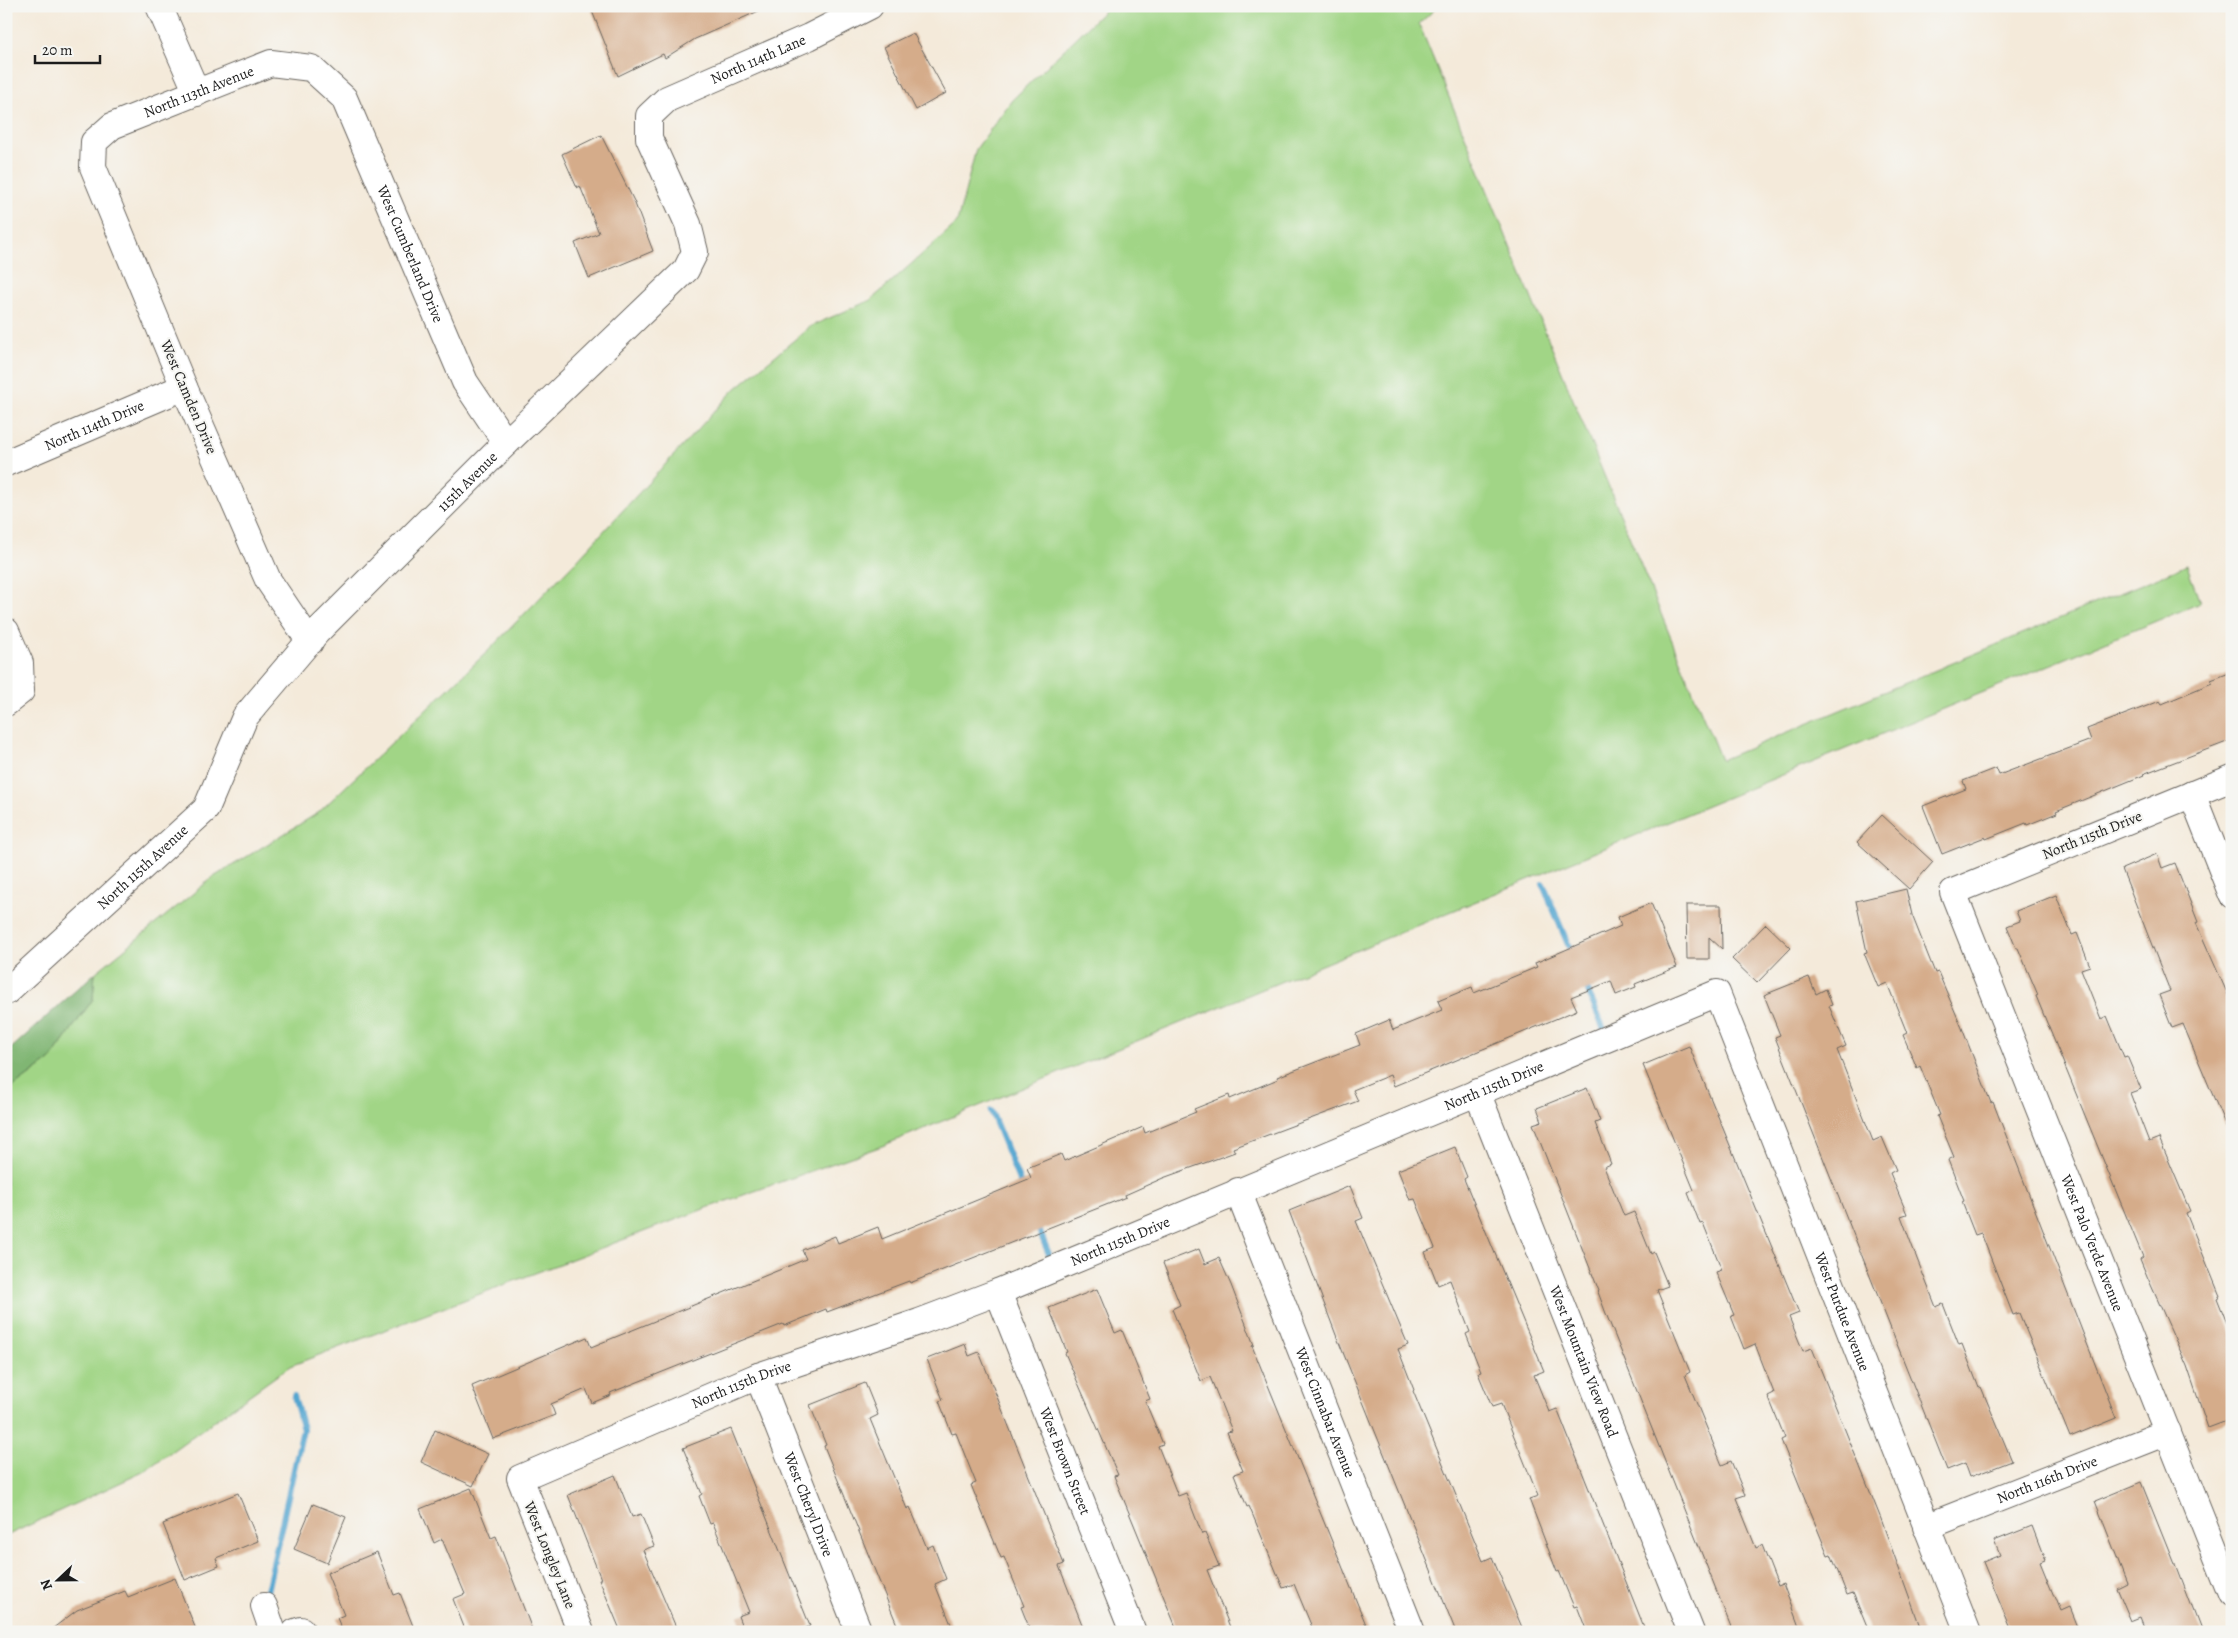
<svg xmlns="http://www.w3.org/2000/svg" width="2238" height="1638" font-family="Alegreya,serif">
  <rect width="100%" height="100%" fill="#f6f6f2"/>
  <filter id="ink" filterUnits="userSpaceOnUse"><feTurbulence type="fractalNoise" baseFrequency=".02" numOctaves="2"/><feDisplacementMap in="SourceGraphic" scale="10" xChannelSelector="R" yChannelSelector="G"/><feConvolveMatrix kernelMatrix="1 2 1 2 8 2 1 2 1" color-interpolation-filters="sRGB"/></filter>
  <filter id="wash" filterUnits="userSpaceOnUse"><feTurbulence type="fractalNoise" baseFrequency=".0096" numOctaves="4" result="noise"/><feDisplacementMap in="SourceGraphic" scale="20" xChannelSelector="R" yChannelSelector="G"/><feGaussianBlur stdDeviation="1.12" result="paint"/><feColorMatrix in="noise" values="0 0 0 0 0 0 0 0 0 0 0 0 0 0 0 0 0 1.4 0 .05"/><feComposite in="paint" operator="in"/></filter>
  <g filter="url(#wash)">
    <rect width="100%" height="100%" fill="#f4eada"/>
    <path fill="#a1d586" stroke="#5e7851" d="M 1109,6 L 1438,6 L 1419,24 L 1721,760 L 2187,565 L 2200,603 L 882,1146 L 704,1209 L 290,1366 L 143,1472 L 6,1536 L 6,1092 L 50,1060 L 93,999 L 95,973 L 212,878 L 318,813 L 488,651 L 578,559 L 735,389 L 811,326 L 871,300 L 957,223 L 976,149 L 1012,100 Z"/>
    <path fill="#80b673" stroke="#4e6948" d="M 95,973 L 93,999 L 50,1060 L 6,1092 L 6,1053 Z"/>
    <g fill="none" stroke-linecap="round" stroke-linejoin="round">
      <path stroke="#55a6d0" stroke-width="6" d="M 1543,884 L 1572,954
        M 1585,984 L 1605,1032
        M 991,1111 L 1023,1190
        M 1037,1225 L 1053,1264
        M 265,1600 L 303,1429 L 294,1396"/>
    </g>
    <g id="blocks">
      <path fill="#d5ac8a" d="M 590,6 L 770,6 L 695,39 L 665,58 L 663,54 L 618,76 Z
        M 913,33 L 946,93 L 916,110 L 884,47 Z
        M 601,135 L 634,201 L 653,251 L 589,278 L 575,243 L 599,233 L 580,186 L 577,188 L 562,154 Z
        M 2232,672 L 2232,740 L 2143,774 L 2144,775 L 2056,811 L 2057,813 L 2027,825 L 2026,823 L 1986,839 L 1985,837 L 1942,854 L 1923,806 L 1966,789 L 1963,781 L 1996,768 L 1999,775 L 2091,740 L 2087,729 L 2160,701 L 2162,704 L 2212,683 L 2211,680 Z
        M 1882,815 L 1933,862 L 1909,889 L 1857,842 Z
        M 2157,854 L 2162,868 L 2175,863 L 2198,922 L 2196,923 L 2232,1004 L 2232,1141 L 2183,1024 L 2172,1028 L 2159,995 L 2170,991 L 2122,869 Z
        M 1906,889 L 1912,915 L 1935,973 L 1938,972 L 1962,1028 L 1991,1103 L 1993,1102 L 2116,1418 L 2070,1437 L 2019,1313 L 2013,1315 L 1981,1233 L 1975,1235 L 1962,1202 L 1964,1201 L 1948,1160 L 1954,1157 L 1937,1116 L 1940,1115 L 1920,1066 L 1917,1068 L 1903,1035 L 1907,1033 L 1887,983 L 1878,987 L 1864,953 L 1867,952 L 1856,901 Z
        M 2056,895 L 2072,935 L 2077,933 L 2090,966 L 2081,969 L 2101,1019 L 2107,1016 L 2124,1057 L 2127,1056 L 2141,1089 L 2130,1093 L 2149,1142 L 2159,1138 L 2190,1211 L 2186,1213 L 2220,1296 L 2217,1298 L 2232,1336 L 2232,1419 L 2208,1428 L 2187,1366 L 2147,1276 L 2140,1259 L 2143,1257 L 2036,996 L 2038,995 L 2018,948 L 2016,948 L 2007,926 L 2020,921 L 2016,911 Z
        M 1651,903 L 1677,967 L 1635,984 L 1636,987 L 1616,995 L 1611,981 L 1571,997 L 1577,1010 L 1394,1086 L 1390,1075 L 1353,1090 L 1358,1101 L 1233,1148 L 1235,1152 L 1163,1178 L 1125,1195 L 1126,1197 L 910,1283 L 909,1281 L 827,1312 L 826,1309 L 784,1326 L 783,1324 L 610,1393 L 611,1395 L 592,1403 L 586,1389 L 551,1404 L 555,1415 L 493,1439 L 472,1386 L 587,1337 L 591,1347 L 640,1327 L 806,1259 L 802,1250 L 835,1236 L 838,1243 L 878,1227 L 882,1239 L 1031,1178 L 1027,1168 L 1061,1154 L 1064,1161 L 1143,1127 L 1145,1133 L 1196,1112 L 1194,1109 L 1229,1095 L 1230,1099 L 1278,1079 L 1277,1077 L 1360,1045 L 1356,1034 L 1389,1020 L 1393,1030 L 1442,1010 L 1438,1001 L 1472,987 L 1474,993 L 1537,967 L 1535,963 L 1621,926 L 1618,917 Z
        M 1686,905 L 1721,905 L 1722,949 L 1709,937 L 1709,959 L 1687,959 Z
        M 1766,924 L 1791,948 L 1757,983 L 1732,959 Z
        M 1809,977 L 1816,994 L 1826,989 L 1832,1005 L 1829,1006 L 1846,1046 L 1837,1050 L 1873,1141 L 1882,1137 L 1896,1170 L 1890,1173 L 1907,1214 L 1901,1216 L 1917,1259 L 1936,1307 L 1943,1304 L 1959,1345 L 1962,1344 L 1979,1388 L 1981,1387 L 2012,1461 L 1970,1477 L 1965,1463 L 1947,1470 L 1775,1037 L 1780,1035 L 1764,995 Z
        M 1689,1046 L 1799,1313 L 1789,1317 L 1803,1351 L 1812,1348 L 1881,1519 L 1922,1632 L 1869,1632 L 1853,1593 L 1847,1595 L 1831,1554 L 1828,1555 L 1781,1440 L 1785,1438 L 1768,1396 L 1774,1393 L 1755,1344 L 1744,1349 L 1731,1316 L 1734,1315 L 1716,1272 L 1722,1270 L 1703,1223 L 1700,1224 L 1688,1193 L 1694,1190 L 1643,1065 Z
        M 1587,1088 L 1600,1121 L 1595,1123 L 1611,1164 L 1604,1167 L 1624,1216 L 1634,1212 L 1651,1254 L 1654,1252 L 1668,1286 L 1657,1290 L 1690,1372 L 1685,1375 L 1722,1465 L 1731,1461 L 1745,1495 L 1736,1498 L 1756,1548 L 1762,1545 L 1778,1586 L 1783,1584 L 1801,1632 L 1733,1632 L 1605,1311 L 1598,1292 L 1599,1291 L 1533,1124 L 1542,1121 L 1537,1108 Z
        M 1455,1147 L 1467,1177 L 1464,1179 L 1544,1371 L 1534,1375 L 1549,1412 L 1557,1409 L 1646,1632 L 1587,1632 L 1577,1606 L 1574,1607 L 1559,1571 L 1557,1572 L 1529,1499 L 1538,1496 L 1501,1404 L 1492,1407 L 1478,1373 L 1481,1372 L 1466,1334 L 1470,1332 L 1450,1280 L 1438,1285 L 1425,1252 L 1435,1248 L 1415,1199 L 1410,1200 L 1398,1170 Z
        M 1350,1186 L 1363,1218 L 1356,1221 L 1408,1345 L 1398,1349 L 1414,1390 L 1413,1391 L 1483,1561 L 1492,1557 L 1524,1632 L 1456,1632 L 1336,1335 L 1289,1211 Z
        M 1199,1249 L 1205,1264 L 1219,1258 L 1231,1285 L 1254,1345 L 1252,1346 L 1369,1632 L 1314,1632 L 1294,1584 L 1283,1588 L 1249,1506 L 1247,1507 L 1234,1474 L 1243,1471 L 1227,1432 L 1232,1431 L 1210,1377 L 1201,1381 L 1172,1309 L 1180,1305 L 1163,1263 Z
        M 1097,1289 L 1115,1333 L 1122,1330 L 1150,1399 L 1145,1401 L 1163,1444 L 1158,1446 L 1178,1496 L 1186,1493 L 1202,1534 L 1205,1533 L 1219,1566 L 1207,1570 L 1232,1632 L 1178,1632 L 1114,1476 L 1118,1475 L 1065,1353 L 1067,1352 L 1049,1308 Z
        M 965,1344 L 969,1356 L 979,1352 L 1064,1564 L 1059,1566 L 1085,1632 L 1031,1632 L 1021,1607 L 1024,1606 L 1004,1557 L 1001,1558 L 971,1485 L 976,1483 L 956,1433 L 952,1434 L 939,1401 L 943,1400 L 927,1359 Z
        M 865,1383 L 878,1415 L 870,1419 L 907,1509 L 910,1507 L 927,1548 L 933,1545 L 946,1579 L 935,1584 L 954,1632 L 900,1632 L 824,1446 L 826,1445 L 810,1405 Z
        M 731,1429 L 810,1626 L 797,1632 L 744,1632 L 738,1616 L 749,1612 L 713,1523 L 710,1524 L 699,1496 L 702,1494 L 683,1448 Z
        M 435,1430 L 488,1454 L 473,1486 L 421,1462 Z
        M 615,1475 L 632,1517 L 641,1514 L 654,1546 L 643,1550 L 678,1632 L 621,1632 L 599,1579 L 601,1579 L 568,1495 Z
        M 2141,1482 L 2174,1564 L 2176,1564 L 2202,1632 L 2147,1632 L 2141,1617 L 2131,1621 L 2117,1588 L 2127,1583 L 2095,1501 Z
        M 471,1488 L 491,1538 L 496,1536 L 533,1632 L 466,1632 L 453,1599 L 465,1594 L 442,1539 L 434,1543 L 420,1509 Z
        M 238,1493 L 258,1541 L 216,1558 L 219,1566 L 185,1580 L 163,1524 Z
        M 313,1504 L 346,1517 L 327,1563 L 294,1549 Z
        M 2032,1526 L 2045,1560 L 2040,1562 L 2060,1611 L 2069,1607 L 2079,1632 L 2012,1632 L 1983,1562 L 2000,1555 L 1994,1541 Z
        M 377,1552 L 394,1595 L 400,1593 L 413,1626 L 398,1632 L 343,1632 L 337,1618 L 344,1615 L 327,1573 Z
        M 175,1578 L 197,1632 L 48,1632 L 77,1610 L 125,1591 L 128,1597 Z"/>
    </g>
  </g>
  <g filter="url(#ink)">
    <use href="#blocks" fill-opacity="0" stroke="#68645e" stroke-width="1"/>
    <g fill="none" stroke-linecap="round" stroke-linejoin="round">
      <g stroke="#68645e" stroke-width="28">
        <g id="minor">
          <path d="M 159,6 L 197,93"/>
          <path id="s1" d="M 6,463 L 184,387"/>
          <path d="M 6,631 L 20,663 L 21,691 L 6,703"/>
          <path id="s2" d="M 310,642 L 268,580 L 184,387 L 93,167 L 94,142 L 112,126 L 271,63 L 311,68 L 344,98 L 465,382 L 506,443"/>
          <path id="s3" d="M 2232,778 L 1953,892 L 2232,1595"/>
          <path d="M 2192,794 L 2232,895"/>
          <path id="s4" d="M 6,992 L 206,809 L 245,717 L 317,632 L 506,443 L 686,270 L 695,252 L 688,224 L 649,138 L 649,116 L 667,99 L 809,37 L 870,6"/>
          <path id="s5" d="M 1477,1092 L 1691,1632"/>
          <path id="s6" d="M 1238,1191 L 1412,1632"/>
          <path id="s7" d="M 998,1292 L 1133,1632"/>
          <path id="s8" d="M 758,1376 L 859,1632"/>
          <path id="s9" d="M 1926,1527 L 2168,1432"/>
          <path d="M 264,1606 L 273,1632"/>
          <path d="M 295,1632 L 301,1630 L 301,1632"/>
          <path id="s10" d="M 581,1632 L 520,1478 L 758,1376 L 919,1322 L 998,1292 L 1717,993 L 1968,1632"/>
        </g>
      </g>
      <use href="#minor" stroke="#fff" stroke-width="26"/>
    </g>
  </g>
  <g text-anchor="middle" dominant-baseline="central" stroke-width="4" stroke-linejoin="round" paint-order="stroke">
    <g font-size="15" fill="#1c1c1c" stroke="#f6f6f2">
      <text stroke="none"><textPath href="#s4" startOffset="1289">North 114th Lane</textPath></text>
      <text stroke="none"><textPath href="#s2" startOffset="666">North 113th Avenue</textPath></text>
      <text stroke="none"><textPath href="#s2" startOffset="998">West Cumberland Drive</textPath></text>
      <text transform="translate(189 397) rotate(67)">West Camden Drive</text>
      <text stroke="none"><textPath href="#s1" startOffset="96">North 114th Drive</textPath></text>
      <text stroke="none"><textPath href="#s4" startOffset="695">115th Avenue</textPath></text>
      <text transform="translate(2092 835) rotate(-22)">North 115th Drive</text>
      <text stroke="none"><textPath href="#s4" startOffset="185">North 115th Avenue</textPath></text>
      <text stroke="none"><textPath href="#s10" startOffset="1216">North 115th Drive</textPath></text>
      <text stroke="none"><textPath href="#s10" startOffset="811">North 115th Drive</textPath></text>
      <text stroke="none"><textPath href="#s3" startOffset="679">West Palo Verde Avenue</textPath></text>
      <text stroke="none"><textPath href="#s10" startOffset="1800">West Purdue Avenue</textPath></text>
      <text stroke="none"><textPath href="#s5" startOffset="290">West Mountain View Road</textPath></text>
      <text stroke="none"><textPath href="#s10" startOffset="406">North 115th Drive</textPath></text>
      <text stroke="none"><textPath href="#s6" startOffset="238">West Cinnabar Avenue</textPath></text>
      <text stroke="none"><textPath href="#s7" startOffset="182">West Brown Street</textPath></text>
      <text stroke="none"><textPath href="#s9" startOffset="130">North 116th Drive</textPath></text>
      <text stroke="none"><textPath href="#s8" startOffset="138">West Cheryl Drive</textPath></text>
      <text transform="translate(550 1555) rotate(68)">West Longley Lane</text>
    </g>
  </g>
  <rect width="2238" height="1638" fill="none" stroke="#f6f6f2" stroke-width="25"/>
  <g transform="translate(58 1580) rotate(248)" stroke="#f6f6f2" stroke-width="4" paint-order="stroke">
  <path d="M0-4L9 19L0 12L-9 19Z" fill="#1c1c1c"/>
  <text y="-8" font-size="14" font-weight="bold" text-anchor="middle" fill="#1c1c1c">N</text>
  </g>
  <path d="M35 55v8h65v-8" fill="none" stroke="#1c1c1c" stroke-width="2.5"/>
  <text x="42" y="55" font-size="15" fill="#1c1c1c" stroke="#f6f6f2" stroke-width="4" paint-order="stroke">20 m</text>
</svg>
